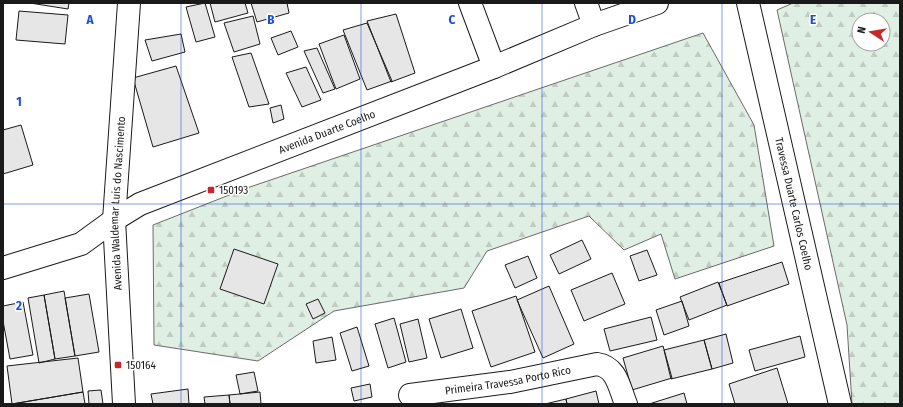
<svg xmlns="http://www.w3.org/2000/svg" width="903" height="407" font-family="'Fira Sans Condensed',sans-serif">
  <defs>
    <pattern id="forest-firs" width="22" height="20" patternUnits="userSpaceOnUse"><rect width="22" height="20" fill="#e0efe3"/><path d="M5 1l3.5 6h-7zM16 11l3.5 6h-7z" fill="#c0ccc2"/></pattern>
  </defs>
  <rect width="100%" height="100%" fill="#fff"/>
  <path fill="url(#forest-firs)" stroke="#6a6a6a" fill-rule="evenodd" d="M 793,3 L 900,3 L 900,404 L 852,404 L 847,325 L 777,10 ZM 859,20 L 883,20 L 883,44 L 859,44 Z
    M 703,33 L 754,125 L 774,246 L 675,279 L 661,234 L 624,250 L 589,216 L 487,251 L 464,288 L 334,311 L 258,361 L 154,345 L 153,225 L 247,188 Z"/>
  <path fill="#e6e6e6" stroke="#1a1a1a" d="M 30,3 L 69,3 L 68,9 Z
    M 205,3 L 215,37 L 196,42 L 186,7 Z
    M 210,3 L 245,3 L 248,13 L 215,22 Z
    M 251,3 L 287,3 L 289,13 L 257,22 Z
    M 19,11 L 68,15 L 65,44 L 16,40 Z
    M 396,14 L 415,73 L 391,82 L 367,21 Z
    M 253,16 L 260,44 L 234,52 L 224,23 Z
    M 367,23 L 392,81 L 367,90 L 343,30 Z
    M 291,31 L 298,47 L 278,55 L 271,38 Z
    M 181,34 L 185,52 L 152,61 L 145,40 Z
    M 344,35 L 360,79 L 336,89 L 319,44 Z
    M 317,48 L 335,89 L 323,93 L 304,51 Z
    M 251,53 L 269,104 L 249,107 L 232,57 Z
    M 176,66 L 199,133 L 153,147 L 133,78 Z
    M 306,67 L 321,100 L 302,107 L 286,73 Z
    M 281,105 L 284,119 L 273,123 L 270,108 Z
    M 21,125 L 33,165 L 3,174 L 3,130 Z
    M 582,240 L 591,259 L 559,274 L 550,255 Z
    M 234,249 L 278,264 L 264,304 L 220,289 Z
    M 647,250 L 657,275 L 639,281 L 630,256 Z
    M 528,256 L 537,278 L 515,288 L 505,265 Z
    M 782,262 L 789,284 L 727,306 L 719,283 Z
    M 612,273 L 625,304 L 584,321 L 571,290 Z
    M 718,282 L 727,305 L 689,320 L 680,297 Z
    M 549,286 L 574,344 L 543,358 L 517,300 Z
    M 64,291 L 75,356 L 55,359 L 44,295 Z
    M 89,294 L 99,352 L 75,356 L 65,298 Z
    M 44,295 L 55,359 L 39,363 L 28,298 Z
    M 516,296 L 535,352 L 491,367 L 472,311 Z
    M 318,299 L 325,313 L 313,319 L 306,304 Z
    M 682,301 L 689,326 L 664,335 L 656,310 Z
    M 23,302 L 33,355 L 10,359 L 3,321 L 3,306 Z
    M 461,309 L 473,348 L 441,358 L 429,319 Z
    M 651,317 L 657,340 L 610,351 L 604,329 Z
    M 394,318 L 406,362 L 388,368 L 375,324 Z
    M 418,319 L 427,358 L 409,362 L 400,324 Z
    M 357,327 L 369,366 L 352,371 L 340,333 Z
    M 726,334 L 733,363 L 712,369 L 704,340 Z
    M 800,336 L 805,357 L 755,371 L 749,350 Z
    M 332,337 L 336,360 L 316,363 L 313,341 Z
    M 704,340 L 712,369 L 671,379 L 664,350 Z
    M 663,346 L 672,378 L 632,390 L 623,358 Z
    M 78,358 L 83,392 L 12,404 L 7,366 Z
    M 777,368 L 788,404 L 735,404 L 729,384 Z
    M 254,372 L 258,391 L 240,394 L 236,375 Z
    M 370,384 L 372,397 L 354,401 L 351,388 Z
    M 188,389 L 189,404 L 153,404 L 151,394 Z
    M 101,390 L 103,404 L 89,404 L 88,391 Z
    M 596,391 L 599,404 L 567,404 L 566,399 Z
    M 83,392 L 85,404 L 10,404 L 12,404 Z
    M 260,392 L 261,404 L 230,404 L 229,395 Z
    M 684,393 L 687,404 L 649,404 Z
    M 229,395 L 230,404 L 205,404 L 204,397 Z
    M 566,399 L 567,404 L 545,404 Z"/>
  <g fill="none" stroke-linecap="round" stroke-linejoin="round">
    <g stroke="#1a1a1a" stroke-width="24">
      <g id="street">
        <path d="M 470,3 L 494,67"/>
        <path d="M 586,3 L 594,25"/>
        <path id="s1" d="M 748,3 L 840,404"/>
        <path d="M 3,268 L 81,244 L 114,220"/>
        <path id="s2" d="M 410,395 L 510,382 L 597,364 C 617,367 619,387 626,404"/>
      </g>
    </g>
    <g stroke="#1a1a1a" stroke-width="24">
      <g id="secondary">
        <path id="s3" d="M 114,220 L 140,204 L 494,67 L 594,25 L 657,3"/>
        <path id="s4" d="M 124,404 L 114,220 L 129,3"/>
      </g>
    </g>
    <use href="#street" stroke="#fff" stroke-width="22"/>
    <use href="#secondary" stroke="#fff" stroke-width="22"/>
  </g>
  <path fill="none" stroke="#1d4ed8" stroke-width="1" stroke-opacity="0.55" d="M 181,3 L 181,404M 361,3 L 361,404M 542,3 L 542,404M 722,3 L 722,404M 3,204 L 900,204"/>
  <g fill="#c62828" stroke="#fff" stroke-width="1.5">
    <rect x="207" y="186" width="8" height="8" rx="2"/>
    <rect x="114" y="361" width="8" height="8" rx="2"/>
  </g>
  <g text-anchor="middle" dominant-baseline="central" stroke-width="3" stroke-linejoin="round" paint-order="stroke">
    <g font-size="11" fill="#1a1a1a" stroke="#fff">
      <text stroke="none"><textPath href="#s3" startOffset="231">Avenida Duarte Coelho</textPath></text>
      <text stroke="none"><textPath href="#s4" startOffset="201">Avenida Waldemar Luis do Nascimento</textPath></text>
      <text stroke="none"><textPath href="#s1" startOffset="206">Travessa Duarte Carlos Coelho</textPath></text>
      <text stroke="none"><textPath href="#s2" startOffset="99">Primeira Travessa Porto Rico</textPath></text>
    </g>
    <g font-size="11" fill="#1a1a1a" stroke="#fff" text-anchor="start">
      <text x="219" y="190">150193</text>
      <text x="126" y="365">150164</text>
    </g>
  </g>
  <g font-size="13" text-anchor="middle" font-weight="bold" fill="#1d4ed8" stroke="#fff" stroke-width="3" stroke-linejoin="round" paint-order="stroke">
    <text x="90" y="24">A</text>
    <text x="271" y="24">B</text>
    <text x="452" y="24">C</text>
    <text x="632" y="24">D</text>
    <text x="813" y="24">E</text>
    <text x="19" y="106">1</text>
    <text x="19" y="310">2</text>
  </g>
  <rect width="903" height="407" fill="none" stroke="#1a1a1a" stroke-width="8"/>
  <g transform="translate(871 32) rotate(282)"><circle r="19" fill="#ffffff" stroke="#a3a3a3"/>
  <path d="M0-3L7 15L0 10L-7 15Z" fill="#c62828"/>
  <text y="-6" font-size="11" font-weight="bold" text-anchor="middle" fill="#1a1a1a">N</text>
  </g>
</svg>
